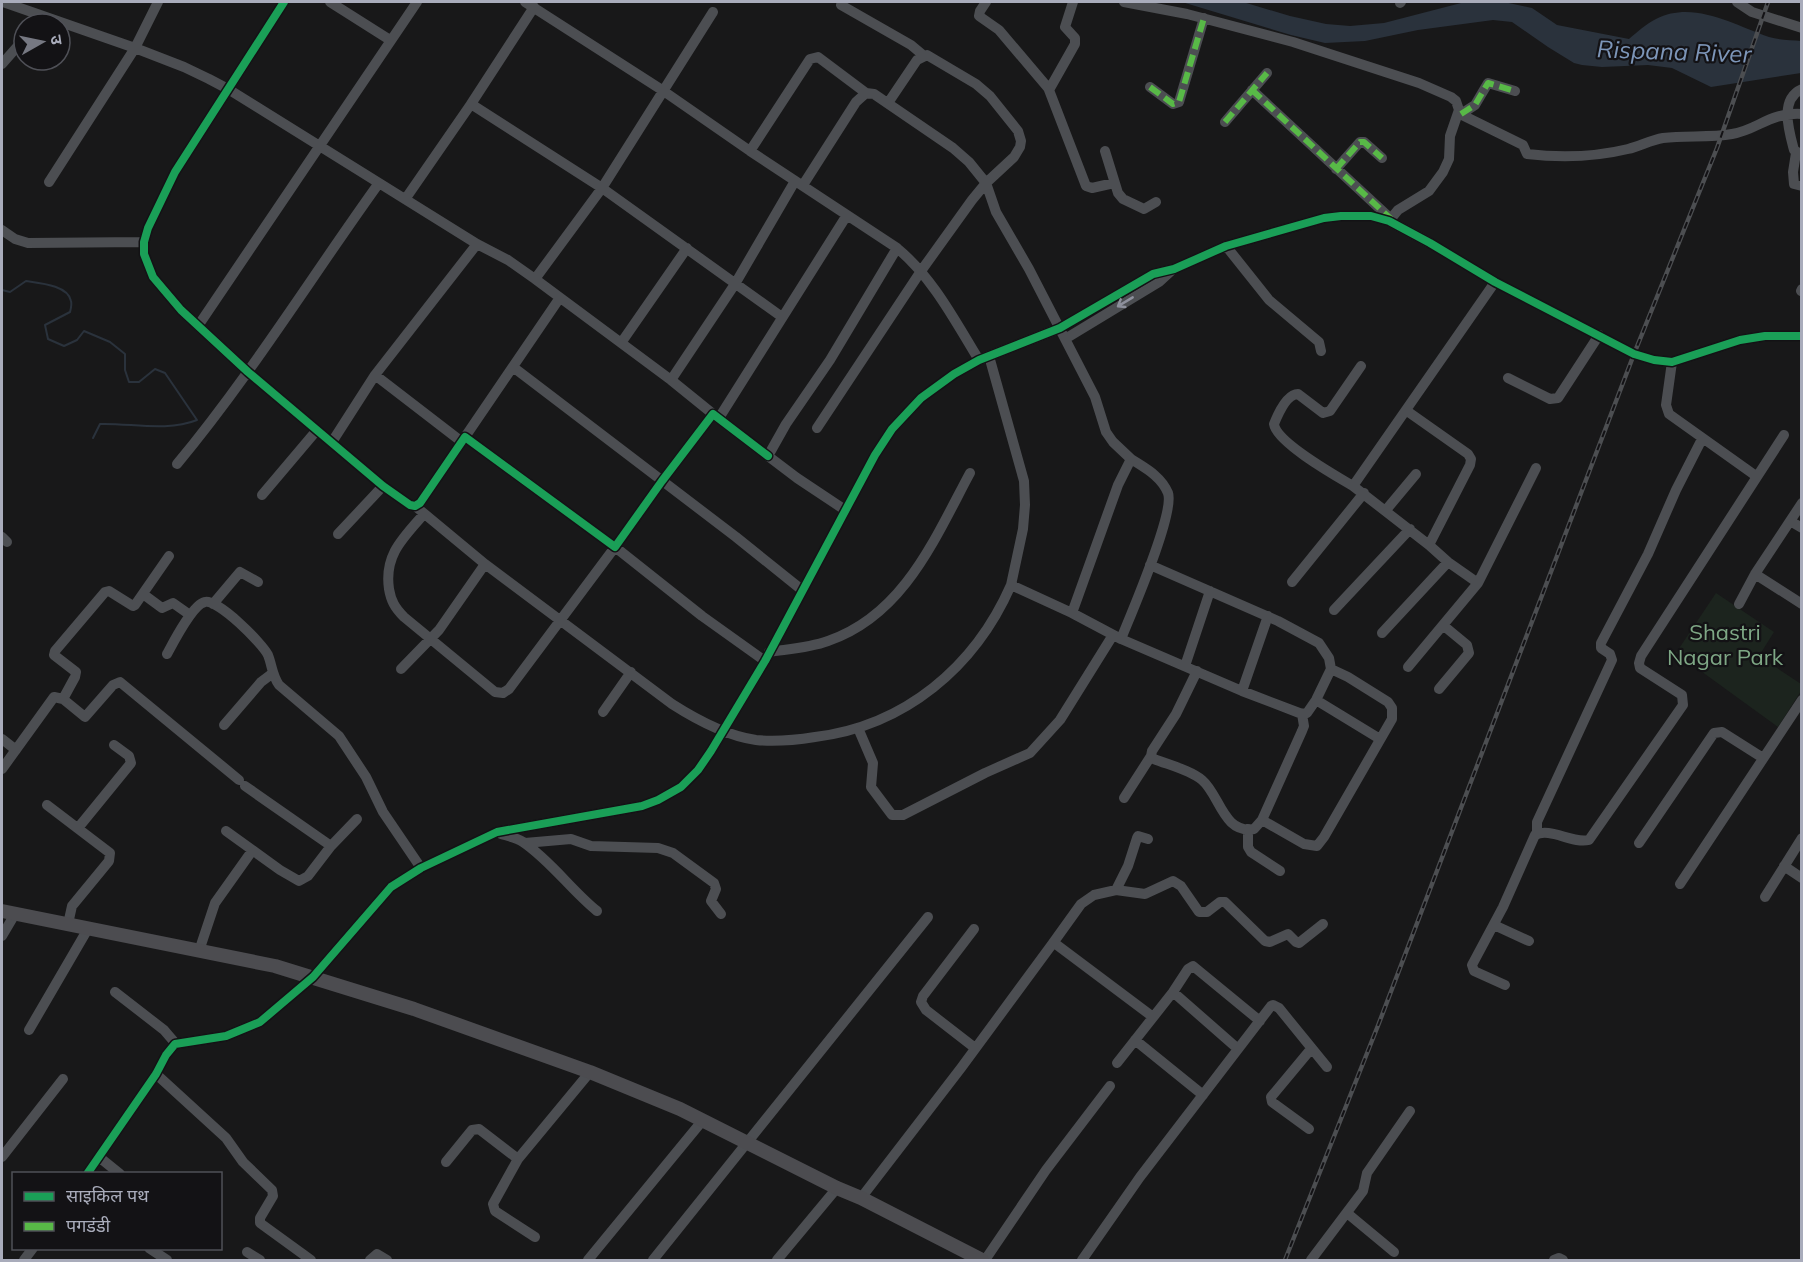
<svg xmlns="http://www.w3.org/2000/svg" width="1803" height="1262" font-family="Mulish,'Noto Sans Devanagari',sans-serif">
  <rect width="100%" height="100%" fill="#181819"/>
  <path fill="#1c241e" d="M 1716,593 L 1774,632 L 1759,656 L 1801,684 L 1801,691 L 1778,727 L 1676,653 Z"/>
  <path fill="#2a323c" d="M 1182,2 L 1243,2 L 1290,16 L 1326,24 L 1350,26 L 1384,23 L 1465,2 L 1504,2 L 1532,8 L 1557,25 L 1629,39 C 1637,32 1646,24 1656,19 C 1694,0 1733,25 1769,37 C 1779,40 1791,40 1801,41 L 1801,73 L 1711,87 L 1672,68 L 1648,65 L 1602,67 L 1582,65 L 1574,63 L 1548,47 L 1512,22 L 1493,20 L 1418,30 L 1365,41 L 1325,43 L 1291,35 Z"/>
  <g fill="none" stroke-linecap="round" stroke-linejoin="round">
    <path stroke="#2a323c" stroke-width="2" d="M 2,290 L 10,292 L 26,281 C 39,283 68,285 71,301 C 72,305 71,308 70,312 L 45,325 L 48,339 L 64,346 L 77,340 L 84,331 L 110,342 L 125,354 L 125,370 L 129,382 L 139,382 L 155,369 L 165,373 L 197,420 C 167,432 131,423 100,424 L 93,438"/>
    <path stroke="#4c4e52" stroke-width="10" d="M 3,2 L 135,48 L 184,67 L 209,79 L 228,89 L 477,244 L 508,260 L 535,279 L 671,380
      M 284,2 L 175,172 L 148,228 L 144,242 L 144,254 L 153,277 L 181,310 L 248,372 L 383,486 L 410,505 L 415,506 L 420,503 L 465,437 L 615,547 L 662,481 L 713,414 L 768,456
      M 330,2 L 390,40
      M 525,2 L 662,90 L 750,151 L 897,248 L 830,360 L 786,424 L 768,456 L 797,478 L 845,510
      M 986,2 L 980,11 L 979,16 L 999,30 L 1049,89
      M 1073,2 L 1065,27 L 1075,38 L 1075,44 L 1049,90 L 1086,186 L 1092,188 L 1114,183
      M 1124,2 L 1187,14 L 1293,42 L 1419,83 L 1451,97 L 1456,101 L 1459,110 L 1450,136 L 1449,159 L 1443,172 L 1429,191 L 1398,210 L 1389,221
      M 1737,2 L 1752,12 L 1802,28
      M 1400,3 L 1401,2
      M 841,5 L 911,45 L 923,55
      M 2,64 L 24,39
      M 1150,87 L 1173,104 L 1179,102 L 1204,18
      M 1802,89 C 1779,99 1789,131 1794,150 L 1802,155
      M 1252,90 L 1391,219
      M 471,104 L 602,188 L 782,317
      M 1458,113 L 1523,145 L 1527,154 C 1561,158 1595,157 1628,149 C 1640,146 1651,140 1663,138 C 1686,135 1709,138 1732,134 C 1758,130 1769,112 1802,114
      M 1461,114 L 1475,105 L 1488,83 L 1515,91
      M 1225,122 L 1267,73
      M 750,151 L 810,59 L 818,57 L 866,93
      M 1105,151 L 1118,193 L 1123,199 L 1144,209 L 1156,202
      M 1796,153 L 1793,172 L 1794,184 L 1802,186
      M 1336,169 L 1360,142 L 1364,142 L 1382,158
      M 49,182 L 135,48 L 158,2
      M 803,185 L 856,102 L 866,93 L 874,94 L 953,148 L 969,162 L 986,183 L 996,212 L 1029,269 L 1095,397 L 1106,432 L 1113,442 L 1131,459
      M 406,198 L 471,104 L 534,7
      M 2,230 L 15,239 L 28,243 L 144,242
      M 1226,246 L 1269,300 L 1319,342 L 1321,351
      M 897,248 C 933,278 955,321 979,360
      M 535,279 L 602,188 L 713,12
      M 1801,291 L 1802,289
      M 198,326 L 417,2
      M 1065,339 L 1159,282 L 1171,271
      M 621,343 L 687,248
      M 989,356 L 1024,481 L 1025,505 L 1023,529 L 1011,585 L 1072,613 L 1121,639 L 1242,691 L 1302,714 L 1307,713 L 1316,700 L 1331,669 L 1329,658 L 1319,643 L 1278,621 L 1150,565
      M 1672,362 L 1666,405 L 1669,414 L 1756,476
      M 1361,366 L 1330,411 L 1323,413 L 1298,394 C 1287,394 1278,414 1274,424 C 1276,442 1336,476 1353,486 L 1495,282
      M 513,367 L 736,537 L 802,590
      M 375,375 L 462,442
      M 1508,378 L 1550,399 L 1558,398 L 1599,335
      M 713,414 L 671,380 L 735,284 L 795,181
      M 719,418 L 847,215
      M 817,428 L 921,271 L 972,200 L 986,183 L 1014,157 L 1020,147 L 1021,141 L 1018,131 L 990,96 L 976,84 L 927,55 L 917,60 L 888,103
      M 465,437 L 559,299
      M 332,442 L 375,375 L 477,244
      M 177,464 C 251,375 312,276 379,183
      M 1353,486 L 1429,545 L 1470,465 L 1471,459 L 1468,454 L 1407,411
      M 262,495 L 317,430
      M 415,506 L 485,564 L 672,704 C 697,720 727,736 756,740 C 775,742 796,740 815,737 C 905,726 975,667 1011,585
      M 1386,510 L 1416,474
      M 424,514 C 403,538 384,555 389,589 C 391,601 395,608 404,617 L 495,692 L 503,693 L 509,689 L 615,547 L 702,616 L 765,661
      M 1790,521 L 1802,528
      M 338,534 L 383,486
      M 2,537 L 7,542
      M 1429,545 L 1448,562 L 1478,583 L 1536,468
      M 1755,574 L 1802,604
      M 1292,582 L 1364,493
      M 143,594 L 162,608 L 173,603 L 190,615
      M 213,604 L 240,572 L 258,582
      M 1739,604 L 1755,574 L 1802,503
      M 1334,610 L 1410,529
      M 1072,613 L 1118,485 L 1131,459 C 1145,468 1161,476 1168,493 C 1175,513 1131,614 1121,639
      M 1382,633 L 1448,562
      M 769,652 C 789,649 809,648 828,641 C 904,615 935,538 970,473
      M 167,654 C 173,643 193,604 205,602 C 218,599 262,643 268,655 C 272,665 272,675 279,685 L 339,736 L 366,777 L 383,812 L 421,868
      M 1185,666 L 1210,591
      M 1408,667 L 1478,583
      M 401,669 L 439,630 L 485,564
      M 1197,671 L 1176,714 L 1152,751 L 1151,756 L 1154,759 C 1169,765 1190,770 1202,780 C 1220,795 1223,834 1254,829 L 1262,820 L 1302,731 L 1304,726 L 1302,714
      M 1439,689 L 1469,653 L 1467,645 L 1444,626
      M 1242,691 L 1268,616
      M 63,699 L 75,677 L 76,672 L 54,655 L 55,651 L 105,592 L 109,591 L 133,606 L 135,605 L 169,556
      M 1316,700 L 1380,739
      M 603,712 L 631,672
      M 224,725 L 261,682 L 273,673
      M 858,728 L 873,763 L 871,787 L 892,815 L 903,815 L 985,773 L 1030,753 L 1060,720 L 1113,635
      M 2,739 L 16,750
      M 2,769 L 54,697 L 63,699 L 85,717 L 113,685 L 120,682 L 239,780
      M 245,786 L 331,846
      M 1124,798 L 1151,756
      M 47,805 L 110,853 L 109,861 L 72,906 L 68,924
      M 1262,820 L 1304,844 L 1317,846 L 1324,837 L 1392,719 L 1392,708 L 1388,702 L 1348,677 L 1331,669
      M 78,828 L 131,763 L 129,756 L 114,745
      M 1248,829 L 1248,847 L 1251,852 L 1280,871
      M 226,831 L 280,870 L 299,881 L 308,876 L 331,846 L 357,819
      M 1537,833 L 1537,822 L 1612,660 L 1610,654 L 1601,648 L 1601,643 L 1648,554 L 1676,490 L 1702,439
      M 501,834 C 508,836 517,838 523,842 C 551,861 571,890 597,911
      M 525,843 L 571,839 L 591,846 L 658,848 L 673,853 L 714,883 L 716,889 L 711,901 L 721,914
      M 1639,843 L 1714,733 L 1722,732 L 1763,758
      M 1784,866 L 1802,878
      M 1680,884 L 1802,700
      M 1116,890 L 1128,866 L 1137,838 L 1138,836 L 1148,839
      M 1765,897 L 1802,838
      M 1494,925 L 1529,941
      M 974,929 L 923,996 L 921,1002 L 926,1010 L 975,1048
      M 2,936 L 15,914
      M 1053,943 L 1081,904 L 1094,895 L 1116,890 L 1145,894 L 1173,881 L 1181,886 L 1199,912 L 1207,912 L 1220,902 L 1225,902 L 1265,941 L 1270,942 L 1288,934 L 1296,942 L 1299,943 L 1323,924
      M 199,951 L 215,903 L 252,851
      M 1505,985 L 1474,971 L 1472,965 L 1503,907 L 1535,835 C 1550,827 1572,844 1589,840 L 1683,705 L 1682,695 L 1640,668 L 1639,663 L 1641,656 L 1784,435
      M 115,992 L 164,1030 L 176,1044
      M 1173,992 L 1238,1049
      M 29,1030 L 89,927
      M 1135,1040 L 1203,1095
      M 1117,1063 L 1173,992 L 1188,969 L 1193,966 L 1260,1021
      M 156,1074 L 226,1138 L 243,1162 L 272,1190 L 273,1196 L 260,1218 L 260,1223 L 311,1260
      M 1309,1129 L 1272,1102 L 1271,1097 L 1311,1049
      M 2,1157 L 63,1079
      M 99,1157 L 120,1174
      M 446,1162 L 472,1130 L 479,1129 L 518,1159
      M 87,1174 L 156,1074 L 166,1055 L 175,1044 L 226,1036 L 260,1022 L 313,977 L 391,887 L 421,868 L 497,832 L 642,806 L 658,800 L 681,787 L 698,770 L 711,751 L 765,661 L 875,455 L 892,429 L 921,398 L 954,374 L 979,360 L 1060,328 L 1153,274 L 1174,269 L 1226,246 L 1324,218 L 1341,216 L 1371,216 L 1389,221 L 1430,243 L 1495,282 L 1634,354 L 1654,360 L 1672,362 L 1740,340 L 1765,336 L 1802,336
      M 861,1198 L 961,1068 L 1053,943 L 1057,945 L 1153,1017
      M 1347,1213 L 1394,1252
      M 535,1237 L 495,1211 L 493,1204 L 518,1159 L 590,1072
      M 149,1248 L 167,1260
      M 247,1252 L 260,1260
      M 24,1260 L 33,1248
      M 370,1260 L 377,1254 L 387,1260
      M 588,1260 L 703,1120
      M 653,1260 L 928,917
      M 777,1260 L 837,1188
      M 985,1260 L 1046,1170 L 1110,1086
      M 1082,1260 L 1140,1177 L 1271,1006 L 1273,1005 L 1279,1008 L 1327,1067
      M 1311,1260 L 1363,1191 L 1367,1173 L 1410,1111
      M 1554,1260 L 1559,1258 L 1563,1260"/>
    <path stroke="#4c4c50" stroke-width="14" d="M 2,911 L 275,966 L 414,1009 L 590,1072 L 680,1109 L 837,1188 L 861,1198 L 982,1260"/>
    <g stroke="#4c4e51" stroke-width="4.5">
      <path id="rail" d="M 1285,1260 L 1379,1023 L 1634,354 L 1717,148 L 1768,2"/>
    </g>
    <use href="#rail" stroke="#131215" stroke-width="2" stroke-dasharray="7" stroke-linecap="butt"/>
    <path stroke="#58b947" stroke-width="6" stroke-dasharray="12 6" stroke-linecap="butt" d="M 1150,87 L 1173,104 L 1179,102 L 1204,18
      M 1252,90 L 1391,219
      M 1461,114 L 1475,105 L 1488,83 L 1515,91
      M 1225,122 L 1267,73
      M 1336,169 L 1360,142 L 1364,142 L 1382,158"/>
    <g stroke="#131215" stroke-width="11">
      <path id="cycleway" d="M 284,2 L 175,172 L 148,228 L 144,242 L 144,254 L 153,277 L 181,310 L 248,372 L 383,486 L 410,505 L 415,506 L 420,503 L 465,437 L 615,547 L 662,481 L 713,414 L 768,456
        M 87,1174 L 156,1074 L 166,1055 L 175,1044 L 226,1036 L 260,1022 L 313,977 L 391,887 L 421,868 L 497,832 L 642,806 L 658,800 L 681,787 L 698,770 L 711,751 L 765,661 L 875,455 L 892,429 L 921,398 L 954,374 L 979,360 L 1060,328 L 1153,274 L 1174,269 L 1226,246 L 1324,218 L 1341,216 L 1371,216 L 1389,221 L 1430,243 L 1495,282 L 1634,354 L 1654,360 L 1672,362 L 1740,340 L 1765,336 L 1802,336"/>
    </g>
    <use href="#cycleway" stroke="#1a9f57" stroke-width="8"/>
  </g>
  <defs><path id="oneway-shaft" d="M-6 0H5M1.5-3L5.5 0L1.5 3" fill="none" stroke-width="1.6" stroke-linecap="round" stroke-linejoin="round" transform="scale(1.5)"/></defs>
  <use stroke="#8d909c" href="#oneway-shaft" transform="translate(1125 302) rotate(149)"/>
  <g text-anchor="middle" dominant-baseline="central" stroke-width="4.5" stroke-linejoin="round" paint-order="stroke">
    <g font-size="22" fill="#7ea785" stroke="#131215">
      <text x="1725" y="632">Shastri<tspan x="1725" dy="25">Nagar Park</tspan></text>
    </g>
    <g font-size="24" font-style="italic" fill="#7d96b9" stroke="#131215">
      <text transform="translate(1674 51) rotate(2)">Rispana River</text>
    </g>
  </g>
  <rect width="1803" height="1262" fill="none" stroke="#a9acbb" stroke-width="6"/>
  <rect x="12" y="1172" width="210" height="78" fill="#131215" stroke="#4f5057" stroke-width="1.5"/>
  <rect x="24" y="1192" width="30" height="9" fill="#1a9f57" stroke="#4f5057" stroke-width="1.5"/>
  <text x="66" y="1202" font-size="18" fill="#a9acbb">साइकिल पथ</text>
  <rect x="24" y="1222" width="30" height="9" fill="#58b947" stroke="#4f5057" stroke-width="1.5"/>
  <text x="66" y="1232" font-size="18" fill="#a9acbb">पगडंडी</text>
  <g transform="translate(42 42) rotate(81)"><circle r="28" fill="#131215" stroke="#4f5057" stroke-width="1.5"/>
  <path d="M0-4.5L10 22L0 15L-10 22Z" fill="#767882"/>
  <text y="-9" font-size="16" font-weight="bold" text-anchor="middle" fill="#a9acbb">उ</text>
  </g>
</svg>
